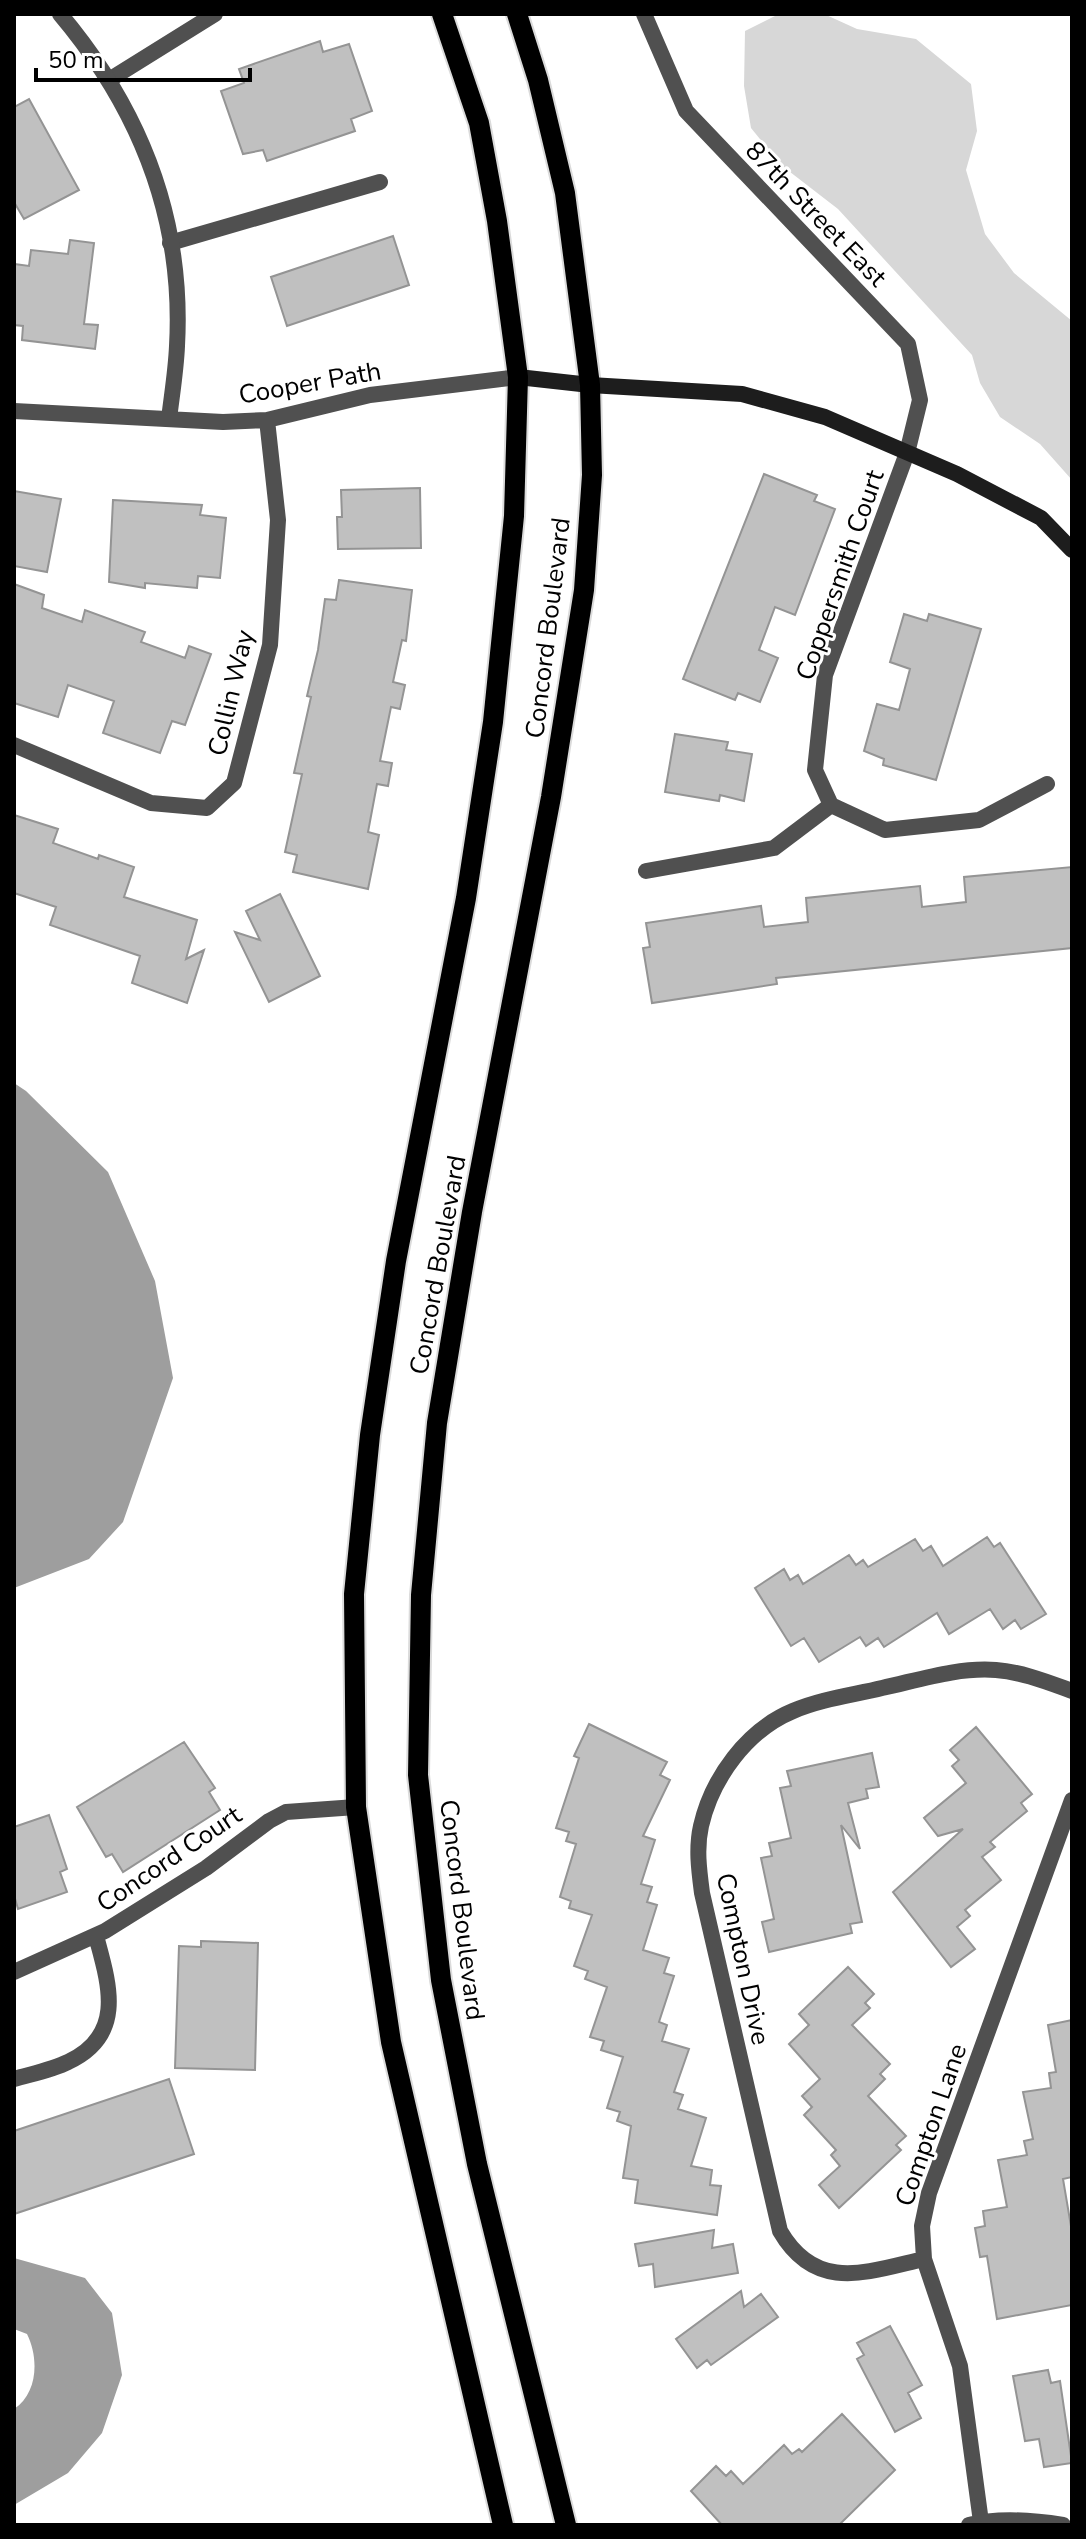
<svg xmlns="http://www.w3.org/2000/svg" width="1086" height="2539" font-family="'Nunito Sans',sans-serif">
  <rect width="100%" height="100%" fill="#fff"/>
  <path fill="#d7d7d7" d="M 779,14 L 824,14 L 857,29 L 916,39 L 971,84 L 977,131 L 966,170 L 985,234 L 1014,273 L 1072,321 L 1072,480 L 1040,444 L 1000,417 L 980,383 L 972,355 L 838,209 L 781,165 L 751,128 L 744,86 L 745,31 Z"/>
  <path fill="#9e9e9e" d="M 14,1083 L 26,1091 L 108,1172 L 155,1281 L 173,1378 L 123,1522 L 89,1559 L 14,1588 Z
    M 14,2258 L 85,2278 L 112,2313 L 122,2375 L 102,2433 L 68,2473 L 14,2505 L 14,2409 C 38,2393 39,2358 27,2334 L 14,2329 Z"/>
  <path fill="#c0c0c0" stroke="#949494" stroke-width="2" d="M 320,41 L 323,52 L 349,44 L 372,111 L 351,119 L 355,131 L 267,161 L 263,150 L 243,154 L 221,91 L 244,83 L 239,69 Z
    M 29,99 L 79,190 L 24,219 L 14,202 L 14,107 Z
    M 393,236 L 409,285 L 287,326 L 271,277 Z
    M 70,240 L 94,243 L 84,324 L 98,325 L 95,349 L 22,340 L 23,326 L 14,325 L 14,264 L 29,266 L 31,250 L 68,254 Z
    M 764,474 L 817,495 L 814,501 L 835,509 L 795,615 L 775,607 L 759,650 L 778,658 L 760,702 L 738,693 L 735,700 L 683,679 Z
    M 420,488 L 421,548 L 338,549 L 337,517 L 342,517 L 341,490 Z
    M 14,491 L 61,499 L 47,572 L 14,566 Z
    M 113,500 L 202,505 L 200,515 L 226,518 L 220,578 L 198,576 L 197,588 L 145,583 L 145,588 L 109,582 Z
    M 339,580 L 412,590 L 406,641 L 402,640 L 393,682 L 405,685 L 400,709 L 391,707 L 380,761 L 392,763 L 388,786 L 377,784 L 368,832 L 379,835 L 368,889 L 293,872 L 297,855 L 285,852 L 302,774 L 294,773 L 311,697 L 307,696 L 318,650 L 325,599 L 336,600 Z
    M 14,584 L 44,595 L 42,608 L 82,622 L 85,610 L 145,632 L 141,642 L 185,658 L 189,646 L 211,654 L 185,725 L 172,721 L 160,753 L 103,733 L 114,701 L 68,685 L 58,717 L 14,703 Z
    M 904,614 L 927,621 L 929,614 L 981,629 L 936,780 L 883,765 L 884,759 L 864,751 L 877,704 L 899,710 L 910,669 L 890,662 Z
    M 675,734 L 728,742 L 726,750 L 752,754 L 744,801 L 720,795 L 719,801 L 665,792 Z
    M 14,815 L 58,829 L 53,843 L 98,859 L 99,855 L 134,867 L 124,897 L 197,920 L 186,959 L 204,950 L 187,1003 L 132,983 L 140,956 L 50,925 L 56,907 L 14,893 Z
    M 1072,867 L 1072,948 L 776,978 L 777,984 L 652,1003 L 643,948 L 650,947 L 646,923 L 761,906 L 764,927 L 808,922 L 806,898 L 920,886 L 922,907 L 966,902 L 964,877 Z
    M 280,894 L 320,976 L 269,1002 L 235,932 L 260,940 L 246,911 Z
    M 987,1537 L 994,1547 L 1000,1543 L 1046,1614 L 1021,1629 L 1015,1620 L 1003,1629 L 990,1609 L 949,1634 L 937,1613 L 884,1647 L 878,1638 L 866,1646 L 860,1637 L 819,1662 L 804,1638 L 791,1646 L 755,1588 L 784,1569 L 790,1580 L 798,1575 L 803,1584 L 849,1555 L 856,1565 L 863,1560 L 868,1567 L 915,1539 L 923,1551 L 931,1546 L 943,1566 Z
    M 589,1724 L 667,1762 L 660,1775 L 670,1780 L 643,1836 L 655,1840 L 641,1884 L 652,1887 L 647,1902 L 657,1905 L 643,1950 L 669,1958 L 664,1973 L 674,1976 L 659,2022 L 667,2025 L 662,2041 L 689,2049 L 674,2092 L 683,2095 L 678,2109 L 706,2118 L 691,2166 L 712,2170 L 710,2185 L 721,2186 L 717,2215 L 635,2203 L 638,2180 L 623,2178 L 631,2126 L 617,2121 L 620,2112 L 607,2108 L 623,2057 L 601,2050 L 604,2041 L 590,2037 L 607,1987 L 585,1979 L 588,1971 L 574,1966 L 592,1915 L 569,1908 L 571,1901 L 560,1897 L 576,1844 L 566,1841 L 569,1832 L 556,1828 L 579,1758 L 574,1756 Z
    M 976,1727 L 1032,1794 L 1021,1803 L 1027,1811 L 990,1842 L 995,1847 L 982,1857 L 1001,1880 L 965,1910 L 970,1916 L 957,1927 L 975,1949 L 951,1967 L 893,1892 L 963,1829 L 938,1836 L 924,1818 L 966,1783 L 952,1766 L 959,1760 L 950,1750 Z
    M 184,1742 L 215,1788 L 209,1792 L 220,1810 L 123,1872 L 112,1854 L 106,1857 L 77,1807 Z
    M 872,1753 L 879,1787 L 866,1789 L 868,1798 L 848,1803 L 860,1849 L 841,1825 L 862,1922 L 850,1924 L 852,1933 L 769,1952 L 762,1922 L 774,1919 L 761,1858 L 772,1856 L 769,1843 L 791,1838 L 780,1788 L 791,1786 L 787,1771 Z
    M 49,1815 L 67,1869 L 60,1872 L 67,1892 L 18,1909 L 14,1895 L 14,1827 Z
    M 201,1941 L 258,1943 L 255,2070 L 175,2068 L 179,1946 L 201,1947 Z
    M 848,1967 L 874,1994 L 865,2003 L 870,2008 L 852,2025 L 890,2064 L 880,2074 L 885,2079 L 868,2096 L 906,2136 L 896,2145 L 901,2150 L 839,2208 L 819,2185 L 840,2166 L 831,2155 L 836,2150 L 804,2115 L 812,2107 L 802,2096 L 820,2079 L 789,2044 L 809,2025 L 799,2014 Z
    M 1072,2020 L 1072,2177 L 1063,2179 L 1072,2232 L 1072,2305 L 997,2319 L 987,2256 L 980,2257 L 975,2228 L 985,2226 L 983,2211 L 1007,2207 L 998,2160 L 1027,2155 L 1024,2141 L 1033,2139 L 1023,2092 L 1051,2088 L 1049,2073 L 1056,2072 L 1048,2025 Z
    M 169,2079 L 194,2154 L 14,2214 L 14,2131 Z
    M 714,2230 L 712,2248 L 733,2244 L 738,2273 L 655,2287 L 653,2264 L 639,2266 L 635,2244 Z
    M 741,2291 L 744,2307 L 761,2294 L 778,2317 L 711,2365 L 707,2360 L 697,2368 L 676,2339 Z
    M 890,2326 L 922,2385 L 908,2393 L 921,2418 L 895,2432 L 857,2359 L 864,2355 L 857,2343 Z
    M 1048,2370 L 1051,2383 L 1060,2381 L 1072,2463 L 1044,2467 L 1039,2439 L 1025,2441 L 1013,2376 Z
    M 842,2414 L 895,2470 L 839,2525 L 722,2525 L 691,2491 L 716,2466 L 726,2476 L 731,2471 L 743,2484 L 784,2445 L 792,2454 L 799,2449 L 802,2452 Z"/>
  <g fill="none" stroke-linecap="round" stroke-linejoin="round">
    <g stroke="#dbdbdb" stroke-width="24">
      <path id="primary" d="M 442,14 L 479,123 L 497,221 L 518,377 L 514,516 L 493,722 L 466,898 L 396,1261 L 370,1435 L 354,1594 L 356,1807 L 391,2042 L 503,2525
        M 517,14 L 538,80 L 565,193 L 590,385 L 592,475 L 584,590 L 551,797 L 472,1212 L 437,1423 L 421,1595 L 418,1775 L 441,1980 L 477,2164 L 566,2525"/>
    </g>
    <path stroke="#505050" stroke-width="16" d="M 109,80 L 215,14
      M 170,243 L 380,182"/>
    <path stroke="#505050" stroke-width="16" d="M 60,14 C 140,109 184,220 177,346 C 176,370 172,394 169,419
      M 644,14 L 686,111 L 908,344 L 920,400 L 907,453 L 825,675 L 815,770 L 831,805 L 885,830 L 979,820 L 1047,784
      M 14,411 L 223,422 L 267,420 L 370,395 L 518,377
      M 14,745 L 151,803 L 207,808 L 234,783 L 270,645 L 278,520 L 267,420
      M 646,871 L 774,848 L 831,805
      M 14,1972 L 105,1931 L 206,1868 L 269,1821 L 286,1812 L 356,1807
      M 14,2079 C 31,2074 52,2070 68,2062 C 126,2035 109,1984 96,1936
      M 924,2259 C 867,2272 816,2293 780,2231 L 702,1893 C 699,1870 696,1848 701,1826 C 712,1778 747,1730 793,1711 C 821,1699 853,1695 882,1688 C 919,1680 958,1667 996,1670 C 1022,1672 1047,1682 1072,1691
      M 981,2522 L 960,2366 L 924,2259 L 922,2226 L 929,2193 L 1072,1800
      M 969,2525 C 999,2517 1032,2520 1063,2525"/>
    <path stroke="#1d1d1d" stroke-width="16" d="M 518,377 L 590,385 L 742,394 L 825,417 L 957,474 L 1041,518 L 1072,550"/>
    <use href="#primary" stroke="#000" stroke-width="20"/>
  </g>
  <g text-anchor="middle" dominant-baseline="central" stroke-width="6" stroke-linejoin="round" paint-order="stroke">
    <g font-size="26" fill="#000" stroke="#fff">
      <text transform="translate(816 214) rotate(46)">87th Street East</text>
      <text transform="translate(310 383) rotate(-10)">Cooper Path</text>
      <text transform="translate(840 575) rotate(-71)">Coppersmith Court</text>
      <text transform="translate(548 628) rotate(-83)">Concord Boulevard</text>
      <text transform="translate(231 693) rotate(-77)">Collin Way</text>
      <text transform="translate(438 1265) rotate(-80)">Concord Boulevard</text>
      <text transform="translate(169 1859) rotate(-34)">Concord Court</text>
      <text transform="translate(462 1910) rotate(83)">Concord Boulevard</text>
      <text transform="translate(743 1959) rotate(78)">Compton Drive</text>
      <text transform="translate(931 2125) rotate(-71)">Compton Lane</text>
    </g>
  </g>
  <rect width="1086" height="2539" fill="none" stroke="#000000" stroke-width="32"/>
  <path d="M36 68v12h214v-12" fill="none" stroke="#000000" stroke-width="4"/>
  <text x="48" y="68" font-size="24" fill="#000000" stroke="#ffffff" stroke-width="6" paint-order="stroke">50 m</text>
</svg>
